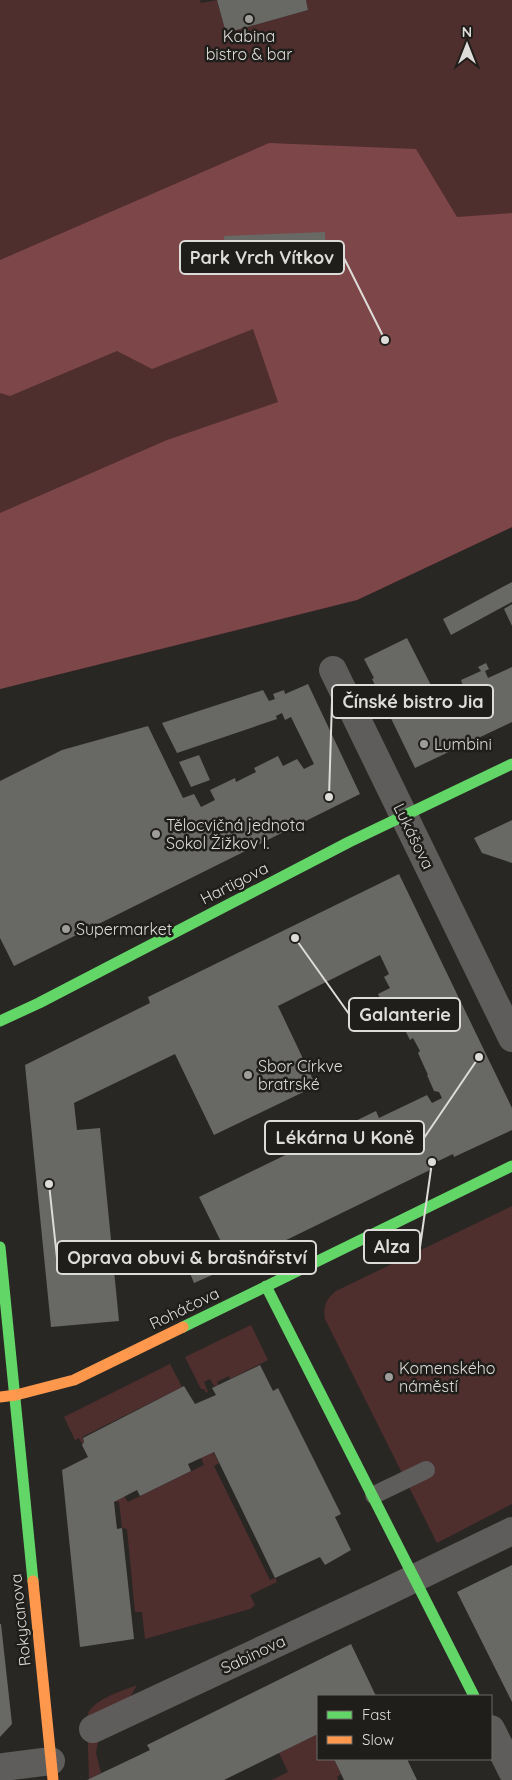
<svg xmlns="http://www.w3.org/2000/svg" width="512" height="1780" font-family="Quicksand,sans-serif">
  <rect width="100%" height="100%" fill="#292724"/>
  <path fill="#4f2e2e" d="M 0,0 L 200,0 L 201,3 L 217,0 L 226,33 L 308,10 L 306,0 L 512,0 L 512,527 L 357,600 L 0,689 Z
    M 512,1206 L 512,1504 L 437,1543 L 325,1319 C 323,1306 326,1299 336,1291 Z
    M 251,1325 L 268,1360 L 230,1379 L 229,1376 L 217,1382 L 218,1385 L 214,1386 L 210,1379 L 204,1382 L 208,1392 L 206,1393 L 204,1389 L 201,1389 L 185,1357 Z
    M 170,1364 L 182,1387 L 82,1437 L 84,1442 L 82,1444 L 79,1438 L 75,1440 L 64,1417 Z
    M 213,1452 L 219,1463 L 214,1466 L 270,1580 L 275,1578 L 277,1582 L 250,1595 L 255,1605 L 250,1609 L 145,1639 L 142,1612 L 135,1612 L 127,1529 L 122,1528 L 119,1502 L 114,1501 L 124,1496 L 128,1502 L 204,1465 L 201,1458 Z
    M 137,1685 L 126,1704 L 100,1731 L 96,1753 L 101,1773 L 89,1779 L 87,1717 C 90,1700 122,1691 137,1685 Z
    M 318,1734 L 318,1759 L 334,1759 L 341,1774 L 337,1777 L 338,1780 L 272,1780 L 288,1772 L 279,1753 Z"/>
  <path fill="#7d4648" d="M 269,143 L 416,149 L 457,217 L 512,213 L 512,527 L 357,600 L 0,689 L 0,513 L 167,440 L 278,402 L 253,329 L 152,369 L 117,351 L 10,396 L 0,393 L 0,260 Z"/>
  <path fill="#686865" d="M 217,0 L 306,0 L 308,10 L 226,33 Z
    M 325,232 L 326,256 L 276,258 L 276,272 L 226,274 L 224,236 Z
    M 512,582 L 512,602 L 451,635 L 443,619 Z
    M 512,604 L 512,626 L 504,609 Z
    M 407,638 L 439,701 L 464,689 L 461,680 L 481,671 L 478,667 L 486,663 L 489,669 L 485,671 L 488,678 L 512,667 L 512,722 L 415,768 L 372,679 L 374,678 L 364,659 Z
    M 308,684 L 360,794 L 14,966 L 0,938 L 0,781 L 62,750 L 148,726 L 183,798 L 194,794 L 201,807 L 215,800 L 210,790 L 235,778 L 236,782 L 256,772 L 254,768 L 278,756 L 283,766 L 297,759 L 304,769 L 314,764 L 291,717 L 285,720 L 282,713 L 276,716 L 277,719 L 177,753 L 162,723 L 263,690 L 269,701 L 275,699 L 273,694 L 284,690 L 285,694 Z
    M 199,755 L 210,780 L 191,787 L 179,762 Z
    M 512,820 L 512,863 L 482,853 L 474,838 Z
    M 399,874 L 512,1108 L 512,1130 L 454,1157 L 453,1154 L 430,1165 L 432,1169 L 233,1266 L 199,1197 L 376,1111 L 379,1118 L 427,1095 L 432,1103 L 442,1098 L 439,1092 L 434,1091 L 427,1075 L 428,1075 L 418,1053 L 420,1051 L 413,1038 L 410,1040 L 404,1028 L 397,1031 L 378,994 L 390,988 L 384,977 L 389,974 L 380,955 L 278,1006 L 316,1086 L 214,1135 L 175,1054 L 74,1103 L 77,1130 L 100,1128 L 119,1321 L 51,1327 L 25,1065 L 150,1003 L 148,997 Z
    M 218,1246 L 228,1268 L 194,1283 L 185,1261 Z
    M 260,1365 L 273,1391 L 278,1388 L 341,1514 L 335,1517 L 351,1550 L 325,1565 L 320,1557 L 275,1578 L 214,1452 L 188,1464 L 191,1471 L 140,1496 L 137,1490 L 114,1502 L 117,1529 L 122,1528 L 134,1639 L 80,1647 L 62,1470 L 88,1457 L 82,1445 L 84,1442 L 83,1438 L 184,1386 L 195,1404 L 216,1395 L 212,1388 Z
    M 512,1565 L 512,1702 L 457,1592 Z
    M 0,1624 L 1,1624 L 12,1724 L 0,1737 Z
    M 351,1644 L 376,1696 L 318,1696 L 318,1734 L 224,1780 L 87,1780 L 150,1750 L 147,1745 Z
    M 334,1759 L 407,1759 L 417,1780 L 344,1780 Z"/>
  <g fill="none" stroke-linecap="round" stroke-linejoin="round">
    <path stroke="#5e5d5b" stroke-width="18" d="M 374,1495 L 426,1470"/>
    <path stroke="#5e5d5b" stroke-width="28" d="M 333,670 L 512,1038
      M 93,1729 L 382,1594 L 512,1531
      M 491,1729 L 512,1771
      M 0,1772 L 4,1767 L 51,1761"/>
    <path stroke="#63d668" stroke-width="11" d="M 0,1021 L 39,1003 L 349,842 L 512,764
      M 0,1247 L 33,1581
      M 266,1286 L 474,1696
      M 183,1327 L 512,1166"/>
    <path stroke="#ff974d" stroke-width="11" d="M 0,1397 L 16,1395 L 74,1380 L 183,1327
      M 33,1581 L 53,1780"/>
  </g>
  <g fill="#9f9d9a" stroke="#201e1a" stroke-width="2">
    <circle cx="249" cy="19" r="5"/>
    <circle cx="424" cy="744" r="5"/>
    <circle cx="156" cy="834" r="5"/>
    <circle cx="66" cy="929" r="5"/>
    <circle cx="248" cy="1075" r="5"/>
    <circle cx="389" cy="1377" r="5"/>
  </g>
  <g text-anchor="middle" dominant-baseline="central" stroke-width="5" stroke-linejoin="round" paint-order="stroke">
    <g font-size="16" fill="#dedcd9" stroke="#201e1a" text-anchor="start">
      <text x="249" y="36" text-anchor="middle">Kabina<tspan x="249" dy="18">bistro &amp; bar</tspan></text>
      <text x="434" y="744">Lumbini</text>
      <text x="166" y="825">Tělocvičná jednota<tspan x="166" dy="18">Sokol Žižkov I.</tspan></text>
      <text x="76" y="929">Supermarket</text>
      <text x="258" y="1066">Sbor Církve<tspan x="258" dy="18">bratrské</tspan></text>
      <text x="399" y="1368">Komenského<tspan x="399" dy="18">náměstí</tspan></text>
    </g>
    <g font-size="16" fill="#dedcd9" stroke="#201e1a">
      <text transform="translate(414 836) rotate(64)">Lukášova</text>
      <text transform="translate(234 883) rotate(-27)">Hartigova</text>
      <text transform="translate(184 1308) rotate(-26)">Roháčova</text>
      <text transform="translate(20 1620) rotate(-96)">Rokycanova</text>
      <text transform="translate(253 1654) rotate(-25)">Sabinova</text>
    </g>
  </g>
  <path fill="none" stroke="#dedcd9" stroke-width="2" d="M385 340L344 258M329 797L332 701M295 938L349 1014M479 1057L424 1138M432 1162L420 1247M49 1184L57 1258"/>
  <g fill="#dedcd9" stroke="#201e1a" stroke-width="2">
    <circle cx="385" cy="340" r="5"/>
    <circle cx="329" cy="797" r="5"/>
    <circle cx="295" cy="938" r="5"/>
    <circle cx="479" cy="1057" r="5"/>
    <circle cx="432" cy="1162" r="5"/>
    <circle cx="49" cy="1184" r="5"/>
  </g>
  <g fill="#201e1a" stroke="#dedcd9" stroke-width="2">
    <rect x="180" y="241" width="164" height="33" rx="5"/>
    <rect x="332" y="685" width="161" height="33" rx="5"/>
    <rect x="349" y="998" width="111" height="33" rx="5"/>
    <rect x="265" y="1121" width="159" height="33" rx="5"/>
    <rect x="364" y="1230" width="56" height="33" rx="5"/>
    <rect x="57" y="1241" width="259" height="33" rx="5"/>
  </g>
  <g font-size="18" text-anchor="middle" font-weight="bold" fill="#dedcd9">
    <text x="262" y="264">Park Vrch Vítkov</text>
    <text x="413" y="708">Čínské bistro Jia</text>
    <text x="405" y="1021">Galanterie</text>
    <text x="345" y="1144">Lékárna U Koně</text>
    <text x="392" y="1253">Alza</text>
    <text x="187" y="1264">Oprava obuvi &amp; brašnářství</text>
  </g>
  <rect x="317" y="1695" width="175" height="65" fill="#201e1a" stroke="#6c6a66"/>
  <rect x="327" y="1711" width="25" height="8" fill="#63d668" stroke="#6c6a66"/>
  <text x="362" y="1720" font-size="15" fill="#dedcd9">Fast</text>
  <rect x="327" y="1736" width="25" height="8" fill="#ff974d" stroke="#6c6a66"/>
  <text x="362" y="1745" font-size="15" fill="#dedcd9">Slow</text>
  <g transform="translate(467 45)" stroke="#201e1a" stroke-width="4" paint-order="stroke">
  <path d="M0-4L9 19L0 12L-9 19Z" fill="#dedcd9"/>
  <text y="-8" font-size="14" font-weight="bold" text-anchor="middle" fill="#dedcd9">N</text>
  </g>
</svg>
